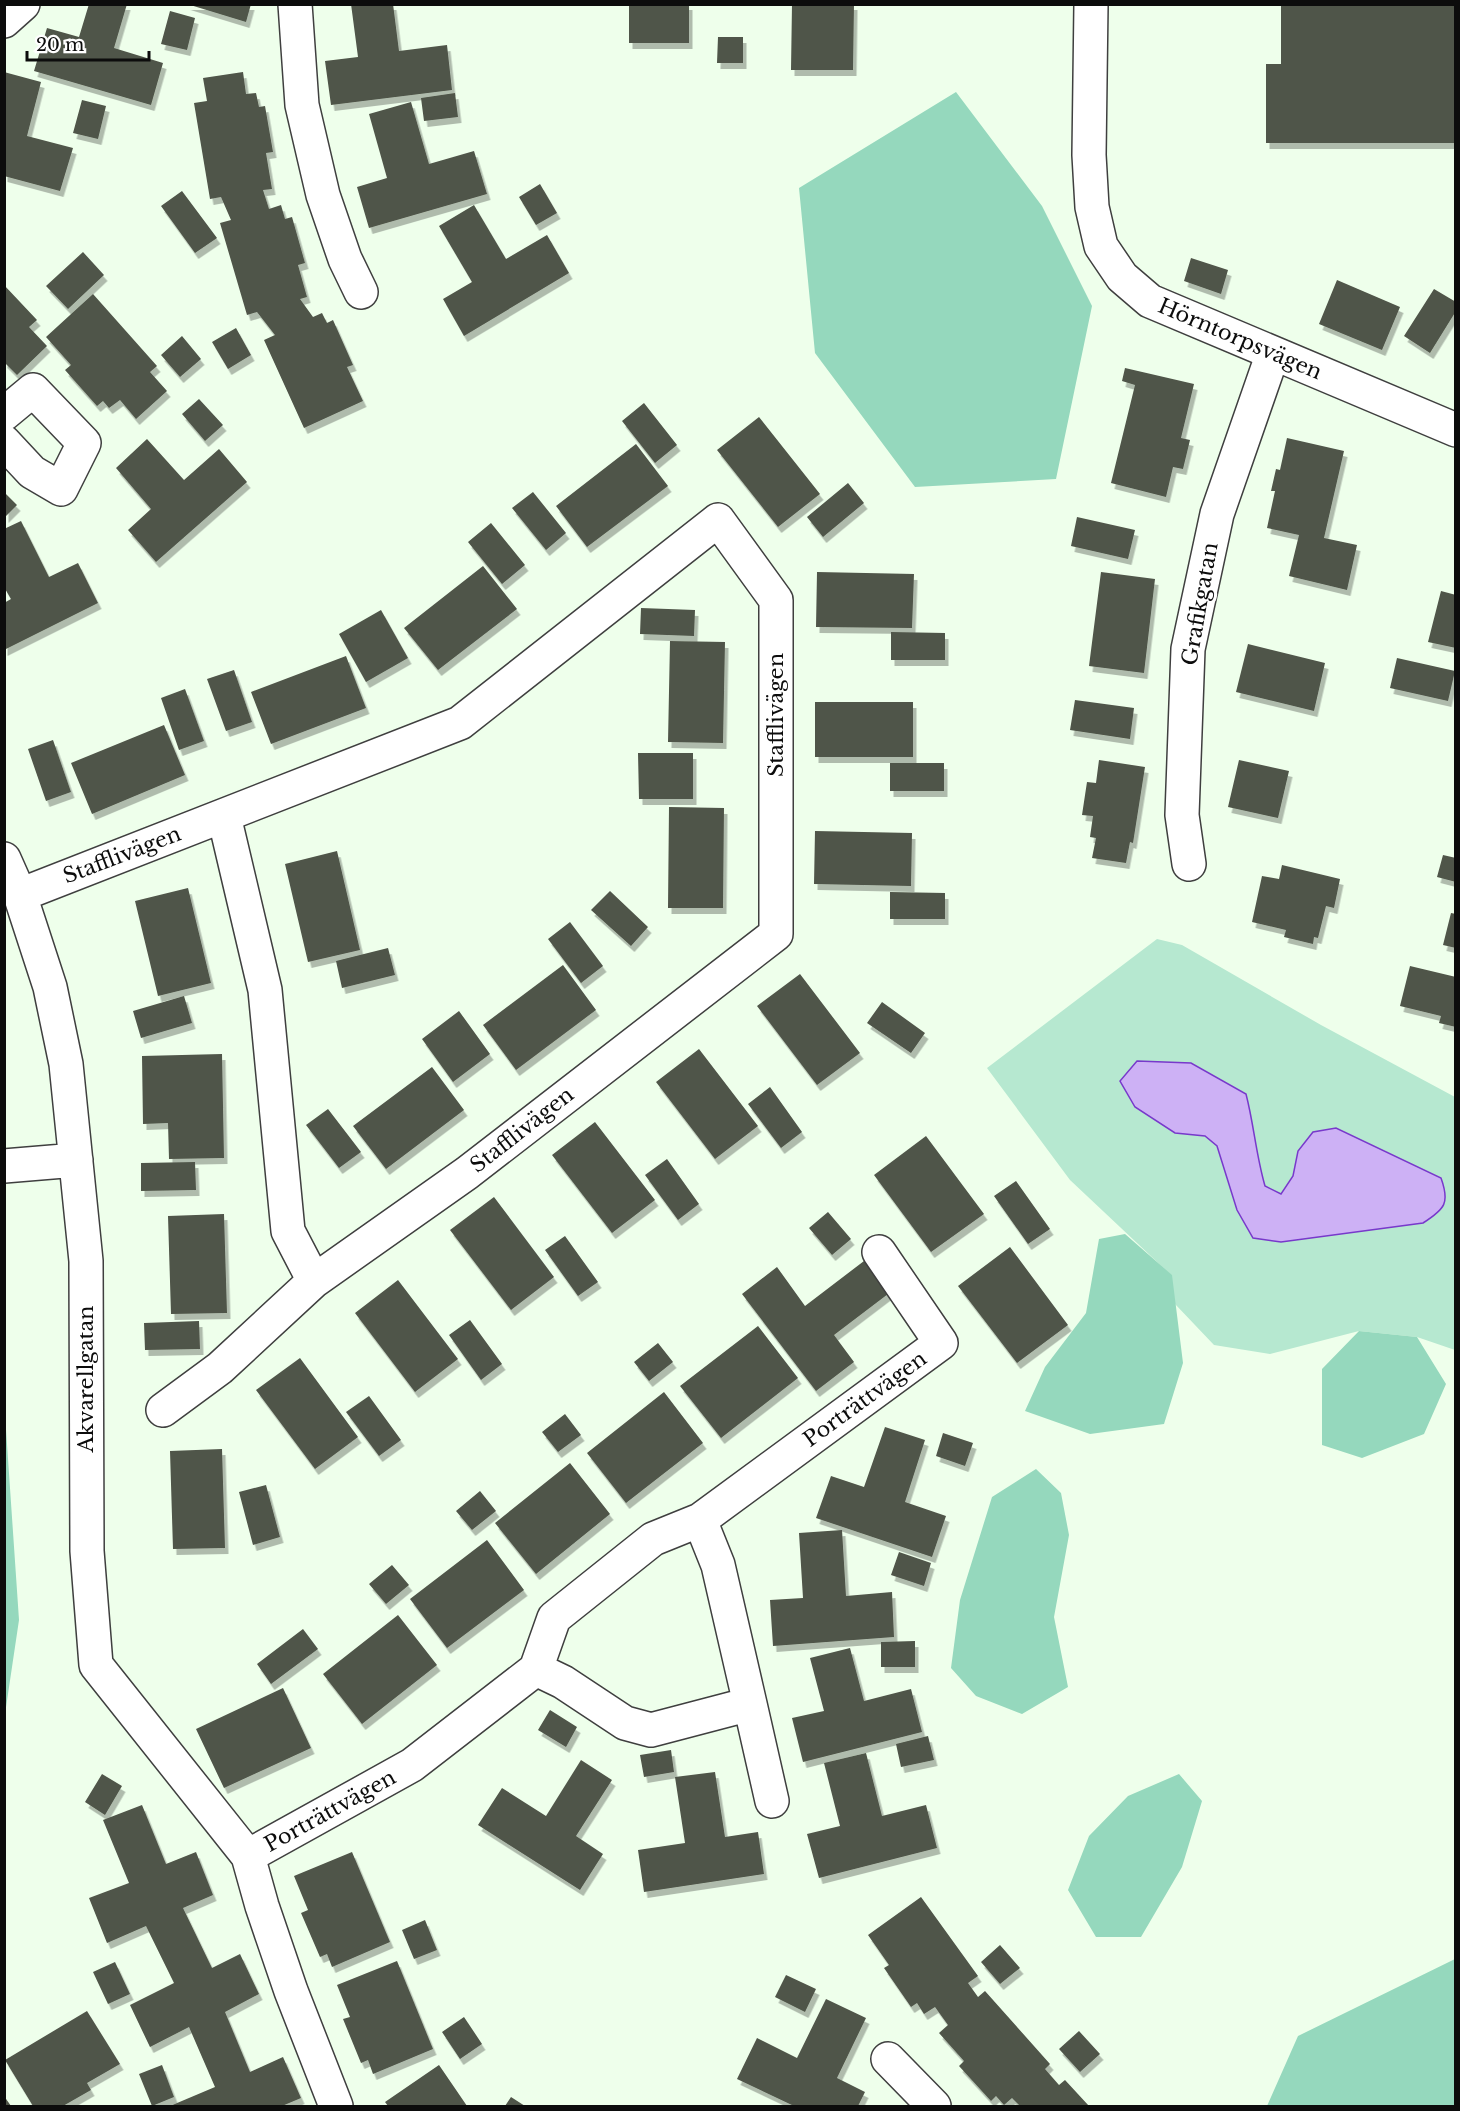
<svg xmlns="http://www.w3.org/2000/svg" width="1460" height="2111" font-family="'Libre Baskerville',serif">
  <defs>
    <filter id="shadow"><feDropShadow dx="3.5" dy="6" stdDeviation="0" flood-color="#0004"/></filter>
  </defs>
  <rect width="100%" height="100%" fill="#eeffeb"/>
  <path fill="#b6e8d0" d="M 1157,939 L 1182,945 L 1321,1025 L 1455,1097 L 1455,1350 L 1417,1337 L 1359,1331 L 1270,1354 L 1214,1345 L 1175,1304 L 1171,1275 L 1070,1180 L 987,1068 Z"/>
  <path fill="#95d8bd" d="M 956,92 L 1042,206 L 1092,306 L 1056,479 L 915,487 L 815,353 L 799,188 Z
    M 1125,1234 L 1172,1275 L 1183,1363 L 1164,1424 L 1090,1434 L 1025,1411 L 1045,1367 L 1086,1313 L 1099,1239 Z
    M 1359,1331 L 1417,1337 L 1446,1384 L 1424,1434 L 1362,1458 L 1322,1445 L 1322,1369 Z
    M 4,1400 L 19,1620 L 5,1714 L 4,1714 Z
    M 1036,1469 L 1061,1493 L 1069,1535 L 1054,1617 L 1068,1687 L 1022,1714 L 976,1696 L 951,1668 L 960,1600 L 992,1497 Z
    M 1179,1774 L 1202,1801 L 1182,1867 L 1141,1937 L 1096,1937 L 1068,1890 L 1089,1836 L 1128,1796 Z
    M 1455,1959 L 1455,2106 L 1267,2106 L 1298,2036 Z"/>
  <path fill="#cdb1f5" stroke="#7839cb" stroke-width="1.5" d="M 1137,1061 L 1191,1063 L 1246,1094 C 1254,1125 1256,1155 1265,1186 L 1281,1194 L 1293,1176 L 1298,1151 L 1313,1132 L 1336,1128 L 1441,1178 C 1450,1203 1445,1209 1423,1223 L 1281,1242 L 1253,1238 L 1237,1210 L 1217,1146 L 1205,1136 L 1175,1133 L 1135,1107 L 1120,1081 Z"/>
  <path fill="#4f5448" filter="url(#shadow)" d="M 89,4 L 127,4 L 114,48 L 163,63 L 151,105 L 34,71 L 47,28 L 79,37 Z
    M 187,4 L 251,4 L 246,22 Z
    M 351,4 L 393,4 L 399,51 L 447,45 L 452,90 L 331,105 L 325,61 L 358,57 Z
    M 629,4 L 689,4 L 689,43 L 629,43 Z
    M 792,4 L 854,4 L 853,70 L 791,70 Z
    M 1281,4 L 1456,4 L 1456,143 L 1266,143 L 1266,64 L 1281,64 Z
    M 170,11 L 195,18 L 187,50 L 161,44 Z
    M 718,37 L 743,37 L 743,63 L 717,63 Z
    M 4,72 L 41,82 L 27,136 L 73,148 L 60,191 L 4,176 Z
    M 243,72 L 246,94 L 256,93 L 259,107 L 265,106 L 273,152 L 266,153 L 272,189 L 263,190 L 269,209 L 281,205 L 285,219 L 292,217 L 305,263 L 298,265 L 307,297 L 300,299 L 313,317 L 322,313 L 327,323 L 333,320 L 353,365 L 347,367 L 363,401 L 304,428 L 264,340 L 275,335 L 257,312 L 247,315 L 220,223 L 231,220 L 221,197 L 210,199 L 194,103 L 207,101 L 203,78 Z
    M 455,93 L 458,117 L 424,121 L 421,98 Z
    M 82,100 L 106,106 L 98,139 L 73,133 Z
    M 411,102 L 429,164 L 474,151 L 487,194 L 369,228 L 357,187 L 387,178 L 369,114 Z
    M 540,184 L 557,213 L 536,225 L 519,197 Z
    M 182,191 L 217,238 L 195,253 L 161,206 Z
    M 474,205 L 506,259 L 547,235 L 569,273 L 464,336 L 443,299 L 472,282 L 439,226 Z
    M 83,252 L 104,275 L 68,309 L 46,286 Z
    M 1191,258 L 1228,270 L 1221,294 L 1184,281 Z
    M 1337,280 L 1400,307 L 1382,350 L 1319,324 Z
    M 4,285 L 37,320 L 29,327 L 47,346 L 17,375 L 4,362 Z
    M 1434,289 L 1456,302 L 1456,311 L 1430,353 L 1404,336 Z
    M 93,294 L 157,366 L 150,372 L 167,391 L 136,419 L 120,400 L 109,408 L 103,401 L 97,406 L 65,370 L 71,365 L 46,337 Z
    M 236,328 L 251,355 L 228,369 L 212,342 Z
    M 182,336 L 201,359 L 180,377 L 161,355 Z
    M 1125,368 L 1194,384 L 1181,438 L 1190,440 L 1183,469 L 1173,467 L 1166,497 L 1111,483 L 1135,385 L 1122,381 Z
    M 199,399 L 223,425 L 205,441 L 182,414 Z
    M 644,403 L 677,445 L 655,463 L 622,421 Z
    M 759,417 L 820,494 L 778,527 L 717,450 Z
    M 1287,438 L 1344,451 L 1324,538 L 1357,545 L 1347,590 L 1289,576 L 1299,535 L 1267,528 L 1275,491 L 1271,491 L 1276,469 L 1280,470 Z
    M 147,439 L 184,480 L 219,449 L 247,482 L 156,562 L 128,530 L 151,509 L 116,468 Z
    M 636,444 L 668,486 L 587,547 L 556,506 Z
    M 848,483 L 864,503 L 823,537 L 807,517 Z
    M 533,492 L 566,533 L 546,550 L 512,508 Z
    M 5,493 L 17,505 L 5,517 Z
    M 1077,517 L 1135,530 L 1128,559 L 1071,546 Z
    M 21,521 L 49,577 L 78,563 L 98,603 L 4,650 L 4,603 L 11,599 L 4,587 L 4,529 Z
    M 491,523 L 525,565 L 502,584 L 468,542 Z
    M 483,566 L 517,609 L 438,670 L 404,628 Z
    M 817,572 L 914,574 L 912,628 L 816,627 Z
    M 1101,572 L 1155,579 L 1144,673 L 1089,666 Z
    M 1441,591 L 1456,595 L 1456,648 L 1428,642 Z
    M 641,608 L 695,610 L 694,636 L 640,634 Z
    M 381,610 L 408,658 L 366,682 L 339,634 Z
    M 891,632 L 945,633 L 945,660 L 891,660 Z
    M 670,641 L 725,642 L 723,743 L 668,742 Z
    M 1248,644 L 1325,663 L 1314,711 L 1236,692 Z
    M 346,656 L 366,708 L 271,744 L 251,692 Z
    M 1397,658 L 1455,671 L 1448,701 L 1390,688 Z
    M 234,670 L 252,722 L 226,731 L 207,679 Z
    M 185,689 L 204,741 L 179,750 L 161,698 Z
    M 1075,700 L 1134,708 L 1130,739 L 1070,730 Z
    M 815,702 L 913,702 L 913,757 L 815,757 Z
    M 164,725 L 185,775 L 92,814 L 71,763 Z
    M 53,740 L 71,792 L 46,801 L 28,749 Z
    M 638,753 L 693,753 L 693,799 L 639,799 Z
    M 1099,760 L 1145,767 L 1133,843 L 1130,842 L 1126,863 L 1092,858 L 1096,838 L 1090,837 L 1093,816 L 1082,815 L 1087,782 L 1096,783 Z
    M 1239,760 L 1289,771 L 1278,818 L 1228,807 Z
    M 890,763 L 944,763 L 944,791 L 890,791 Z
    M 669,807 L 724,808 L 723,908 L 668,908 Z
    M 815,831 L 912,833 L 911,886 L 814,884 Z
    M 337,851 L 360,950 L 308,962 L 285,864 Z
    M 1443,855 L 1456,858 L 1456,882 L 1437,877 Z
    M 1282,865 L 1340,879 L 1334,908 L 1326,906 L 1318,938 L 1314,937 L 1313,944 L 1284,937 L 1286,930 L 1252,922 L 1262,876 L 1279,879 Z
    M 188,888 L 211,983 L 158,996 L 135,901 Z
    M 610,891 L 648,927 L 631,946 L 591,910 Z
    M 890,892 L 945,893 L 945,919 L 890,919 Z
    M 1451,913 L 1456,914 L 1456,948 L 1443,945 Z
    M 570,922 L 603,966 L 581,983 L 548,939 Z
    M 388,948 L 395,975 L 342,988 L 336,961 Z
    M 563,965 L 596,1010 L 516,1070 L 483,1025 Z
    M 1410,966 L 1456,977 L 1456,1027 L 1439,1023 L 1441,1016 L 1400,1006 Z
    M 800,974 L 860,1053 L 817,1085 L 757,1006 Z
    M 184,996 L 192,1023 L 141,1038 L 133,1011 Z
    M 882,1002 L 925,1033 L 911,1053 L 867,1023 Z
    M 459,1011 L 490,1054 L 453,1082 L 422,1039 Z
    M 699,1049 L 758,1126 L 715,1159 L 656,1082 Z
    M 222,1054 L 224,1158 L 169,1159 L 168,1123 L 143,1124 L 142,1056 Z
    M 432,1067 L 464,1110 L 386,1169 L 353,1126 Z
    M 770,1087 L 802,1132 L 781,1148 L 748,1104 Z
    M 328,1109 L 361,1152 L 339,1168 L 306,1125 Z
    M 595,1122 L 655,1200 L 612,1233 L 552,1155 Z
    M 926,1136 L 984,1214 L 931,1252 L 874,1175 Z
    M 667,1159 L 699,1204 L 678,1220 L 645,1175 Z
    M 195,1162 L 196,1190 L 141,1191 L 141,1163 Z
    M 1016,1181 L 1050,1229 L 1028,1244 L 994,1196 Z
    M 494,1197 L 554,1277 L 511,1310 L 450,1230 Z
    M 828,1212 L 851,1239 L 832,1255 L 809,1228 Z
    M 224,1214 L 227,1313 L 171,1314 L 168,1216 Z
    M 565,1236 L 598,1282 L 578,1296 L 545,1250 Z
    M 1010,1247 L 1068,1325 L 1017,1363 L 958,1286 Z
    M 864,1261 L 888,1294 L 834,1335 L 854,1362 L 816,1391 L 742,1294 L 777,1267 L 805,1306 Z
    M 398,1280 L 458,1359 L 415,1392 L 355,1313 Z
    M 470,1320 L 502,1364 L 481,1380 L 449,1335 Z
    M 199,1321 L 200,1349 L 145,1350 L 144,1323 Z
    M 758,1326 L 798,1378 L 721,1438 L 680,1386 Z
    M 658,1343 L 673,1362 L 649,1381 L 634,1362 Z
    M 300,1358 L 358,1437 L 315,1469 L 256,1390 Z
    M 664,1392 L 703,1443 L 626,1503 L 587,1453 Z
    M 369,1396 L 401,1440 L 379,1456 L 346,1412 Z
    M 565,1414 L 581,1435 L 558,1452 L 542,1432 Z
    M 885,1427 L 925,1440 L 905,1502 L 946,1516 L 932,1557 L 816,1518 L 831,1476 L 864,1487 Z
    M 943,1433 L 973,1443 L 965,1466 L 936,1456 Z
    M 222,1449 L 225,1548 L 173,1549 L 170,1451 Z
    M 570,1463 L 610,1514 L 536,1574 L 495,1523 Z
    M 266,1485 L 280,1537 L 253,1545 L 239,1492 Z
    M 480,1491 L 496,1511 L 472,1530 L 456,1511 Z
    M 842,1530 L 846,1596 L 892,1592 L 894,1637 L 773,1646 L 770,1600 L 803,1598 L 799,1533 Z
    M 487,1540 L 524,1590 L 447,1648 L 410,1599 Z
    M 899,1552 L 931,1563 L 924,1586 L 891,1575 Z
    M 392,1565 L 409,1585 L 386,1604 L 369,1584 Z
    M 398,1615 L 437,1665 L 362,1724 L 323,1674 Z
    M 303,1629 L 318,1649 L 271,1684 L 257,1664 Z
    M 915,1641 L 915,1667 L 881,1667 L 881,1642 Z
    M 850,1648 L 864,1701 L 911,1689 L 922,1732 L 803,1762 L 792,1718 L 824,1711 L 810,1658 Z
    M 283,1688 L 311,1748 L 224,1788 L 196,1729 Z
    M 550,1710 L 577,1727 L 566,1747 L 538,1730 Z
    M 928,1736 L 934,1760 L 901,1767 L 896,1744 Z
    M 671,1750 L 674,1772 L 644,1777 L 640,1755 Z
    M 866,1753 L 882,1816 L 926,1805 L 937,1848 L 819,1878 L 807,1834 L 840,1826 L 824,1763 Z
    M 581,1760 L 612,1780 L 576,1836 L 603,1854 L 580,1890 L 478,1825 L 502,1788 L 546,1816 Z
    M 715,1772 L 725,1837 L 758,1832 L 764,1874 L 644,1892 L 638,1850 L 685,1843 L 675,1777 Z
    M 102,1774 L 122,1786 L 105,1815 L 85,1802 Z
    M 142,1805 L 166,1864 L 196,1852 L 213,1895 L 183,1908 L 212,1968 L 240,1954 L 259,1994 L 225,2012 L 250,2072 L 283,2057 L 301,2098 L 282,2106 L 170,2106 L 215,2087 L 189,2027 L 150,2047 L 130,2005 L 174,1983 L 146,1926 L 107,1943 L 89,1898 L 129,1883 L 103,1820 Z
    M 352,1852 L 390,1942 L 332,1967 L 327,1954 L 320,1957 L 301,1913 L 308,1910 L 294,1876 Z
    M 921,1897 L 978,1976 L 968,1983 L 978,1997 L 985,1991 L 1050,2064 L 1045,2069 L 1059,2085 L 1065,2080 L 1089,2106 L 1020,2106 L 1012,2098 L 1004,2105 L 996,2096 L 991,2101 L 959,2066 L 964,2061 L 939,2033 L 948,2025 L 935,2007 L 924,2014 L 917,2003 L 911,2007 L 884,1968 L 889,1965 L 868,1935 Z
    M 425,1920 L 437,1950 L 414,1959 L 402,1930 Z
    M 1000,1945 L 1020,1968 L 1000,1984 L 981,1962 Z
    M 397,1961 L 433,2049 L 373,2074 L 368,2060 L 361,2063 L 343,2019 L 350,2017 L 337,1985 Z
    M 115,1962 L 130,1994 L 108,2004 L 93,1972 Z
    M 786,1975 L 816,1989 L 805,2012 L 775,1997 Z
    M 826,1999 L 866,2018 L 837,2078 L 865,2092 L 858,2106 L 794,2106 L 737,2079 L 757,2038 L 797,2058 Z
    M 87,2011 L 120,2064 L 87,2083 L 91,2090 L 63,2106 L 33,2106 L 5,2060 Z
    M 464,2017 L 482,2044 L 460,2059 L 442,2032 Z
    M 1079,2031 L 1100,2054 L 1080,2072 L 1059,2049 Z
    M 162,2065 L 174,2097 L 152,2106 L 139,2074 Z
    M 439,2065 L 467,2106 L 388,2106 L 385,2102 Z
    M 4,2096 L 11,2106 L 4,2106 Z
    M 511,2097 L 525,2106 L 505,2106 Z"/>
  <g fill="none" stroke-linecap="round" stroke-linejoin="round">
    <g stroke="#3f3f3f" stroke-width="36">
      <path id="minor" d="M 295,4 L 302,105 L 323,195 L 345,259 L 361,292
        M 1091,4 L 1089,155 L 1092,207 L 1101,246 L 1122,277 L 1150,301 L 1456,430
        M 4,21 L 23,4
        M 4,414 L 33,390 L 84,443 L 61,489 L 32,472 L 4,442
        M 224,816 L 265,990 L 288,1231 L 314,1281
        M 4,859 L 20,895 L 50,987 L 66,1064 L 86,1261 L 87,1551 L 96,1665 L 248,1856 L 262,1906 L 291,1991 L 336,2106
        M 1189,864 L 1182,815 L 1188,649 L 1217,514 L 1273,353
        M 20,895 L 460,723 L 718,520 L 776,600 L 776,934 L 467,1173 L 314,1281 L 220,1368 L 163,1410
        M 4,1166 L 76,1160
        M 536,1669 L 563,1682 L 625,1723 L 651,1730 L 750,1704 L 718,1565 L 700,1520
        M 750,1704 L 772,1801
        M 248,1856 L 412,1765 L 536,1669 L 554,1618 L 653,1539 L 700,1520 L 941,1343 L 879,1252
        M 888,2059 L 934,2106"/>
    </g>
    <use href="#minor" stroke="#fff" stroke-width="33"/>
  </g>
  <g text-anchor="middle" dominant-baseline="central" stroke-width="6" stroke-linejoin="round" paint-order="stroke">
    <g font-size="21" fill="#0c0c0c" stroke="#fff">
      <text transform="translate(1240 339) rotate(23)">Hörntorpsvägen</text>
      <text transform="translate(1200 604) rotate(-80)">Grafikgatan</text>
      <text transform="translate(776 715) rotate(-90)">Stafflivägen</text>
      <text transform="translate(122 855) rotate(-21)">Stafflivägen</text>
      <text transform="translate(522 1130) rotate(-38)">Stafflivägen</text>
      <text transform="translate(86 1379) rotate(-90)">Akvarellgatan</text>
      <text transform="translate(865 1399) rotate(-36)">Porträttvägen</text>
      <text transform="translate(330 1811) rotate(-29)">Porträttvägen</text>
    </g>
  </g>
  <rect width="1460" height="2111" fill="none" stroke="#0c0c0c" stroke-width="12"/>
  <path d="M27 51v9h122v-9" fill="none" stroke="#0c0c0c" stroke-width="3"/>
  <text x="36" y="51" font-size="18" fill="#0c0c0c" stroke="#ffffff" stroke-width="4.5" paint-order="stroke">20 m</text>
</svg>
